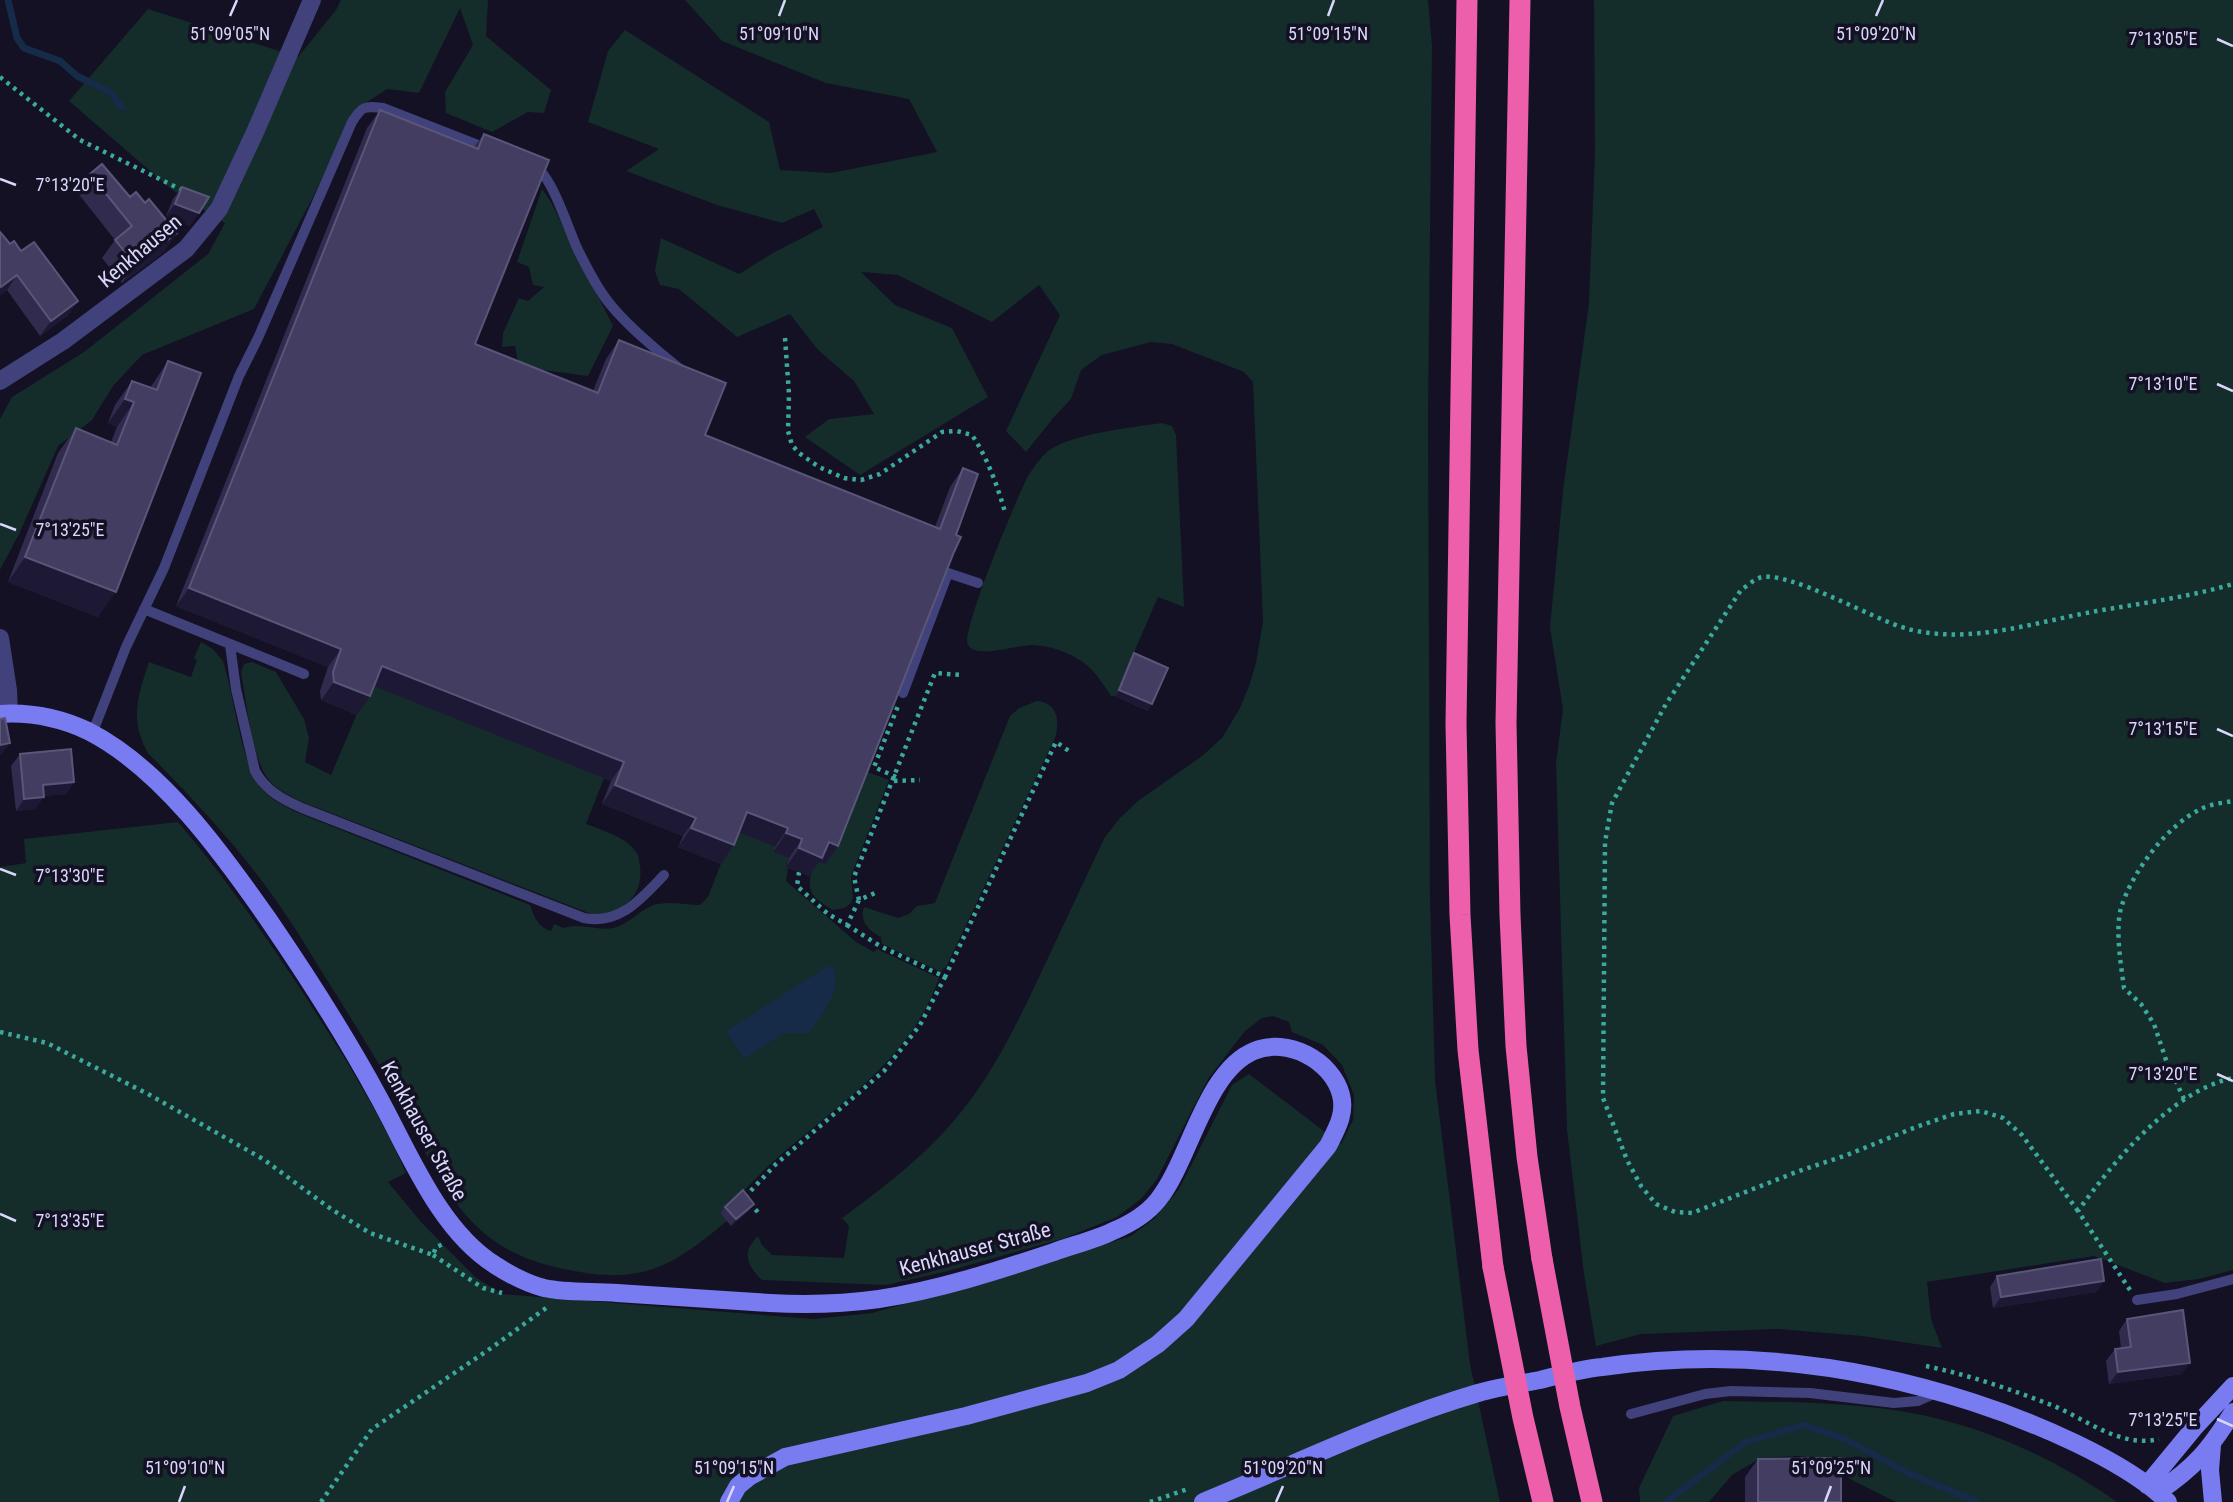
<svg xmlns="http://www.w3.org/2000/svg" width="2233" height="1502" font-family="'Roboto Condensed',sans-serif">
  <rect width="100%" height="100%" fill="#131123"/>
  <path fill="#142c2a" d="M 341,0 L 488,0 L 486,36 L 551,90 L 544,113 L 528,112 L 492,132 L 446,113 L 445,92 L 473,45 L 460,8 L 419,93 L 387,89 L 355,110 L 312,199 L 254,309 L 142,355 L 113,386 L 92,420 L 58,446 L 20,532 L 0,570 L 0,419 L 12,397 L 84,352 L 208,254 L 225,223 L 171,189 L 69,101 L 148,9 L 298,57 L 336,10 Z
    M 685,0 L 1428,0 L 1432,46 L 1428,416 L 1430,900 L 1435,1080 L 1470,1364 L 1500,1502 L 0,1502 L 0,867 L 26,863 L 24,839 L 178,822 C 221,872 259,927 296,982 C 336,1044 376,1105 406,1173 L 388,1182 L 421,1222 L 475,1277 L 502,1294 L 813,1319 L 872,1313 L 990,1280 L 1131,1236 L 1155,1218 L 1179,1189 L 1232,1085 L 1249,1074 L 1341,1144 L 1353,1120 L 1354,1095 L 1342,1065 L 1323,1045 L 1292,1032 L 1289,1022 L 1273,1016 L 1262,1018 L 1245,1031 L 1208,1079 L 1157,1179 L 1141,1199 L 1117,1217 L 1065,1238 L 948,1271 L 886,1285 L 762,1280 C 747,1266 741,1252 758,1236 L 762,1245 L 772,1255 L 844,1258 L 849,1226 L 842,1218 C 881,1189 919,1161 951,1124 C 990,1080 1016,1026 1041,973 C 1062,928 1083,883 1105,837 L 1120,818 L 1138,801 L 1202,756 L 1222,738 L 1240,708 L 1249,686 L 1256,663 L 1263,621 L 1253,382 L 1244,372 L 1172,344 L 1151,342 L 1102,355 L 1081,370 L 1071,399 L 1054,417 L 1026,452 L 1006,431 L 1060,315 L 1039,285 L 992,322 L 898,275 L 861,272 L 895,305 L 952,328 L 988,397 L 860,475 L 805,437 L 829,419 L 874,414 L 854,381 L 818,350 L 790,314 L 737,337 L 679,289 L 660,285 L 655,271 L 661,238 L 739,274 L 773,253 L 823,227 L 814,209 L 782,223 L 717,205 L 626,171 L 659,149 L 588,122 L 608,51 L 625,30 L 769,122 L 780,170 L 831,173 L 937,152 L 909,99 L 826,83 L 722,41 Z
    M 1594,0 L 2233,0 L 2233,1270 L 2199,1279 L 2165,1283 L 2094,1256 L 1927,1282 L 1931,1319 L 1942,1348 L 1862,1336 L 1778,1329 L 1641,1334 L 1596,1346 L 1584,1274 L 1567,1130 L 1556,763 L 1563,709 L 1550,628 L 1563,490 L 1589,303 L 1595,153 Z
    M 542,189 L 551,202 L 613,326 L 588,376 L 519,367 L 515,346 L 502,347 L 503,333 L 519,298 L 528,301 L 544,287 L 533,285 L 529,267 L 517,262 Z
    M 1162,423 L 1172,426 L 1176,435 L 1184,607 L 1158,597 L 1115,696 L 1111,696 C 1103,684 1096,672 1084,663 C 1071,653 1051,646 1034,645 C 1018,644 977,660 968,645 C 960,633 1018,495 1028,476 C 1034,467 1040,458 1048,451 C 1070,434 1134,427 1162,423 Z
    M 201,642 L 213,649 L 223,661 C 233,692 242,765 260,787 C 269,799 283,805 296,812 L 530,905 C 535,918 537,926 551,931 L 554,924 L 564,928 C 580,922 596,931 613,928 C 627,925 638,912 651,906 C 666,900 684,905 700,905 L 708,897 L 734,830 L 775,846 L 789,858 L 786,866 L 788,868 L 786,881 L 856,942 L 874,952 L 877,949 L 939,978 C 911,1060 836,1106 775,1160 C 756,1177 740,1196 720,1213 L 727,1221 C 671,1267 643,1285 569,1270 C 494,1256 462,1221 427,1156 C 417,1139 410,1121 401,1103 C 382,1068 360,1033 339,999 C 316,963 295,926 270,892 C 234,842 191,797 148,753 C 129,720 138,695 149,662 L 191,677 L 197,660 L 194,658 Z
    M 252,662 L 276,672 L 304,719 L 309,738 L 305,762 L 331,775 L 365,695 L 367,683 L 604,778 L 586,824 C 604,831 628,837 638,855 C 639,857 639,863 640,866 C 644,895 623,914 594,915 L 300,801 C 289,795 276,790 268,779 C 252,759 246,699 241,672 L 244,664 Z
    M 1037,701 C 1058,703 1060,721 1055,738 L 947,965 L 941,972 L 882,944 L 881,937 C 869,931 859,922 864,907 L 898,918 L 909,914 L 917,906 L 935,903 L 1010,716 L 1019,708 Z
    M 862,770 L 889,780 L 851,876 L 853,897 L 851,903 L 845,908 L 833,910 C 807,896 805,887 816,860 L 824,864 Z
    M 1723,1401 C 1795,1402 1874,1402 1943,1420 C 2005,1436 2065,1465 2117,1502 L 1896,1502 L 1848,1478 L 1851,1473 L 1826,1459 L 1797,1456 L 1761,1458 L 1732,1475 L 1709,1502 L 1640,1502 L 1639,1488 L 1673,1416 Z"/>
  <path fill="#152b48" d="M 826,967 L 833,967 C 844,989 821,1016 809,1033 L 784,1033 L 744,1059 L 726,1031 Z"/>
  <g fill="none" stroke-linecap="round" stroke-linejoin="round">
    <path stroke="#152b48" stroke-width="7" d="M 8,0 L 17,38 L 24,48 L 60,61 L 77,76 L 110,92 L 122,107
      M 1666,1502 L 1746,1442 L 1804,1425 L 1847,1440 L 1908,1473 L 1977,1502"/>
    <path stroke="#3ca99d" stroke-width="4.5" stroke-dasharray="3.5 5" stroke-linecap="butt" d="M 0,77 L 80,140 L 184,191
      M 785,338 L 789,394 L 788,431 L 792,445 L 799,453 L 819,467 L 844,478 L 861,480 L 880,474 L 942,432 L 957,431 L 972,435 C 988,459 997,485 1005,512
      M 896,777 L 874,767 L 898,706
      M 894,781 L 920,780
      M 799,872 L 797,886 L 828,914 L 847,925 L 859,900 L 875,893
      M 859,900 L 854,877 L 935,673 L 961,675
      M 847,925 L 880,946 L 945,977 L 1056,742 L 1069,751
      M 0,1032 L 47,1043 L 148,1094 L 263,1159 L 331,1209 L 370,1233 L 433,1255 L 436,1247 L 446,1243
      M 2184,1099 L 2166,1060 L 2154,1024 L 2141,1004 L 2124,988 C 2121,965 2115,930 2121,908 C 2132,872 2167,825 2201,809 C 2210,804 2223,803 2233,801
      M 745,1197 L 776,1164 L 884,1071 L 920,1025 L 945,977
      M 750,1203 L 761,1216
      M 2078,1211 L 2022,1135 L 2003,1118 L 1981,1111 L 1954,1114 L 1916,1127 L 1847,1155 L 1799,1171 L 1692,1213 L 1675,1212 L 1656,1204 L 1641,1186 L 1627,1160 L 1603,1098 L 1605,842 L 1612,803 L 1666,704 L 1741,590 C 1746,587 1753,580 1759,578 C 1785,568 1876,621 1908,629 C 1971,645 2035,622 2097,611 C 2143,603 2189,597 2233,584
      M 433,1255 L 483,1288 L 502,1293
      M 2130,1290 L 2078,1211 C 2114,1161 2171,1091 2233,1078
      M 1926,1366 C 1969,1375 2013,1390 2054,1406 C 2087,1420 2121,1448 2159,1439
      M 321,1502 L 372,1429 L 494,1346 L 546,1308
      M 1150,1502 L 1188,1489"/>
    <path stroke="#41427c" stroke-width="10" d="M 533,165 C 552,174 568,229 578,250 C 585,264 593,280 602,293 C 617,317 657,351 680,369
      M 144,609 L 304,674
      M 230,645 L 236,689 L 255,771 C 266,791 282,799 302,808 L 584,918 C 620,925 641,899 664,875
      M 903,693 L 948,573 L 978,583
      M 92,734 L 126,647 L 164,568 L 239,376 L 258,338 L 352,122 C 362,106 364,106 383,108 L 488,149
      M 2137,1300 L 2177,1294 L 2233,1279
      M 1631,1414 L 1705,1394 L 1731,1391 L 1810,1393 L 1894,1403 L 1918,1401 L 1938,1392"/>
    <path stroke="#41427c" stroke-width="18" d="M 0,381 L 63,341 L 186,249 L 219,209 L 256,130 L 312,0
      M 0,638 L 8,690 L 9,713"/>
    <path stroke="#787cf0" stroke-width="18" d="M 0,714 C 30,712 60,718 88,731 C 161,768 222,853 268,919 C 307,976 345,1035 378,1096 C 409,1152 439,1230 495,1265 C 509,1274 528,1284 544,1288 C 567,1293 593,1291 617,1293 C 668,1296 719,1300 770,1303 C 806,1305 843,1304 879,1299 C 938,1290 997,1271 1054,1252 C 1073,1245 1095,1240 1113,1231 C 1130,1224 1146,1215 1158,1200 C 1190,1160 1205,1071 1254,1051 C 1287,1037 1332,1060 1341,1095 C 1346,1114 1336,1130 1328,1146 L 1186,1319 L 1158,1344 L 1119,1370 L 1087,1383 L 966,1416 L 785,1457 L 749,1477 L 738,1486 L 729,1502
      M 2212,1445 L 2210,1470 L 2213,1502
      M 2147,1485 L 2194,1428 L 2233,1386
      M 2158,1492 C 2195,1467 2209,1450 2233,1412
      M 1203,1502 C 1294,1465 1383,1421 1478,1393 C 1498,1387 1519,1384 1540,1380 C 1560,1375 1581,1369 1602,1367 C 1726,1349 1852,1363 1972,1402 C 2031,1421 2123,1459 2168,1502"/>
    <path stroke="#ee5fab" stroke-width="21" d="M 1467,0 L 1456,724 L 1460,915 L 1468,1050 L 1493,1267
      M 1520,0 L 1506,723 L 1510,915 L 1516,1046 L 1527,1157 L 1542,1259"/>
    <path stroke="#ee5fab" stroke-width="21" d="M 1542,1259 L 1570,1407 L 1592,1502
      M 1493,1267 L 1523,1418 L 1543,1502"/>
  </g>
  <path fill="#312c4e" d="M 380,110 L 474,147 L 484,134 L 475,344 L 593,391 L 606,359 L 619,340 L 705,435 L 935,527 L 950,487 L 963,468 L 954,552 L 838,846 L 825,864 L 819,862 L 809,876 L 786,867 L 789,858 L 773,852 L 775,847 L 739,832 L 734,845 L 721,864 L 678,847 L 683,836 L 602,804 L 611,781 L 374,686 L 357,715 L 321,700 L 320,691 L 328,667 L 176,606 L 367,128 Z
    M 90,174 L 164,252 L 122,283 L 102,258 L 115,240 L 77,192 Z
    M 182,187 L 190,226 L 166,216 L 173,199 Z
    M 0,232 L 10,244 L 21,251 L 78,301 L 67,316 L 40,336 L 7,290 L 0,295 Z
    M 168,361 L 98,617 L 8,582 L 58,453 L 76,428 L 111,442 L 117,427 L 108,423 L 115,405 L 132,381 L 150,388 Z
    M 1134,653 L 1152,704 L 1148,711 L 1115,696 L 1130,659 Z
    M 20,754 L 74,782 L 66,794 L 44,796 L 35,809 L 16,811 L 11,766 Z
    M 725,1207 L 750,1210 L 731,1226 L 720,1213 Z
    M 1997,1276 L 2104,1281 L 2096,1292 L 1993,1308 L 1990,1287 Z
    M 2127,1319 L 2182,1374 L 2109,1384 L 2106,1361 L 2115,1349 L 2121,1348 L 2119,1331 Z
    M 1758,1459 L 1841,1502 L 1745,1502 L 1745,1477 Z"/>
  <path fill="#1d1935" d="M 175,204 L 199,213 L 190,226 L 166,216 Z
    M 177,233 L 164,252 L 122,283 L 135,264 Z
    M 17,275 L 7,290 L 0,295 L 0,289 L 1,287 Z
    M 78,301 L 67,316 L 40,336 L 51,321 Z
    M 125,399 L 134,402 L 117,427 L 108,423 Z
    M 25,557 L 116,592 L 98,617 L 8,582 Z
    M 189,588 L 341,649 L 328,667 L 176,606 Z
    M 382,666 L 624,762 L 611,781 L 369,684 Z
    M 334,682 L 370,696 L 357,715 L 321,700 Z
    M 1119,690 L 1152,704 L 1148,711 L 1115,696 Z
    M 10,743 L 1,755 L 0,756 L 0,745 Z
    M 74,782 L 66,794 L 34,797 L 43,785 Z
    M 615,785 L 696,818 L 683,836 L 602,804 Z
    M 44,797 L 35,809 L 16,811 L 24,799 Z
    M 747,812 L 788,828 L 775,847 L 734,830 Z
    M 691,828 L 734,845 L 721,864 L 678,847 Z
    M 786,833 L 802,839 L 789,858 L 773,852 Z
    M 829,842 L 838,846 L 825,864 L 819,862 L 809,876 L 786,867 L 799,848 Z
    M 754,1204 L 750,1210 L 731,1226 L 736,1219 Z
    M 2104,1281 L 2096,1292 L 1993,1308 L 2001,1297 Z
    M 2190,1363 L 2182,1374 L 2109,1384 L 2118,1372 Z"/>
  <path fill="#433e61" stroke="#5a5679" stroke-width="2" d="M 380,110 L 478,149 L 484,134 L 549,160 L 475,344 L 598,393 L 619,340 L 726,383 L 705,435 L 940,529 L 963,468 L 978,474 L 956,535 L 961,537 L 954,552 L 838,846 L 829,842 L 822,858 L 799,848 L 802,839 L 786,833 L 788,828 L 747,812 L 734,845 L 691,828 L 696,818 L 615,785 L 624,762 L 382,666 L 370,696 L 334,682 L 333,672 L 341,649 L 189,588 Z
    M 102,164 L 130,197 L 136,192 L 145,203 L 149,199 L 177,233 L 135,264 L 115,240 L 132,226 L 90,174 Z
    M 182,187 L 209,197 L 199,213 L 175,204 Z
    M 0,232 L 10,244 L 14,241 L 21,251 L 34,242 L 78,301 L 51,321 L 17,275 L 1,287 L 0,286 Z
    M 168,361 L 201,373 L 116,592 L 25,557 L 76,428 L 117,445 L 134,402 L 125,399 L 132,381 L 157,390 Z
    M 1134,653 L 1168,668 L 1152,704 L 1119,690 Z
    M 5,718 L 10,743 L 0,745 L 0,719 Z
    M 71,749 L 74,782 L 43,785 L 44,797 L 24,799 L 20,754 Z
    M 743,1190 L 754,1204 L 736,1219 L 725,1207 Z
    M 2101,1259 L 2104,1281 L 2001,1297 L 1997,1276 Z
    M 2183,1310 L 2190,1363 L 2118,1372 L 2115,1349 L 2131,1347 L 2127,1319 Z
    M 1841,1458 L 1841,1502 L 1758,1502 L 1758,1459 Z"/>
  <path fill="none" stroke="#d9d7fb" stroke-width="2.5" d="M 230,16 L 237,0M 779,16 L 785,0M 1328,16 L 1334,0M 1876,16 L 1883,0M 2217,39 L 2233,46M 0,179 L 16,185M 2217,384 L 2233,391M 0,524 L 16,530M 2217,729 L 2233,736M 0,869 L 16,875M 2217,1074 L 2233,1081M 0,1214 L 16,1221M 2217,1419 L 2233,1426M 179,1502 L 185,1486M 727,1502 L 734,1486M 1276,1502 L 1283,1486M 1825,1502 L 1831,1486"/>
  <g text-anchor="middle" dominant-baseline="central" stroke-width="7" stroke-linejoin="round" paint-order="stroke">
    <g font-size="21" fill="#d9d7fb" stroke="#131123">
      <text transform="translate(140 251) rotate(-40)">Kenkhausen</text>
      <text transform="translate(424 1131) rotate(61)">Kenkhauser Straße</text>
      <text transform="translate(975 1249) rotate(-15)">Kenkhauser Straße</text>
    </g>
  </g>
  <g font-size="18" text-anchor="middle" fill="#d9d7fb" stroke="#131123" stroke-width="7" stroke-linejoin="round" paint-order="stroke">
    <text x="230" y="40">51°09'05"N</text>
    <text x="779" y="40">51°09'10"N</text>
    <text x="1328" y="40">51°09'15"N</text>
    <text x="1876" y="40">51°09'20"N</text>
    <text x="2163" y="45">7°13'05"E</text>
    <text x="70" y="191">7°13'20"E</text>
    <text x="2163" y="390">7°13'10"E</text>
    <text x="70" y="536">7°13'25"E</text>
    <text x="2163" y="735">7°13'15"E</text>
    <text x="70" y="882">7°13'30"E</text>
    <text x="2163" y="1080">7°13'20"E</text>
    <text x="70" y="1227">7°13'35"E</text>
    <text x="2163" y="1426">7°13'25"E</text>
    <text x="185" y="1474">51°09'10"N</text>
    <text x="734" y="1474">51°09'15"N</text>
    <text x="1283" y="1474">51°09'20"N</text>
    <text x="1831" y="1474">51°09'25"N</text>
  </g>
</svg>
